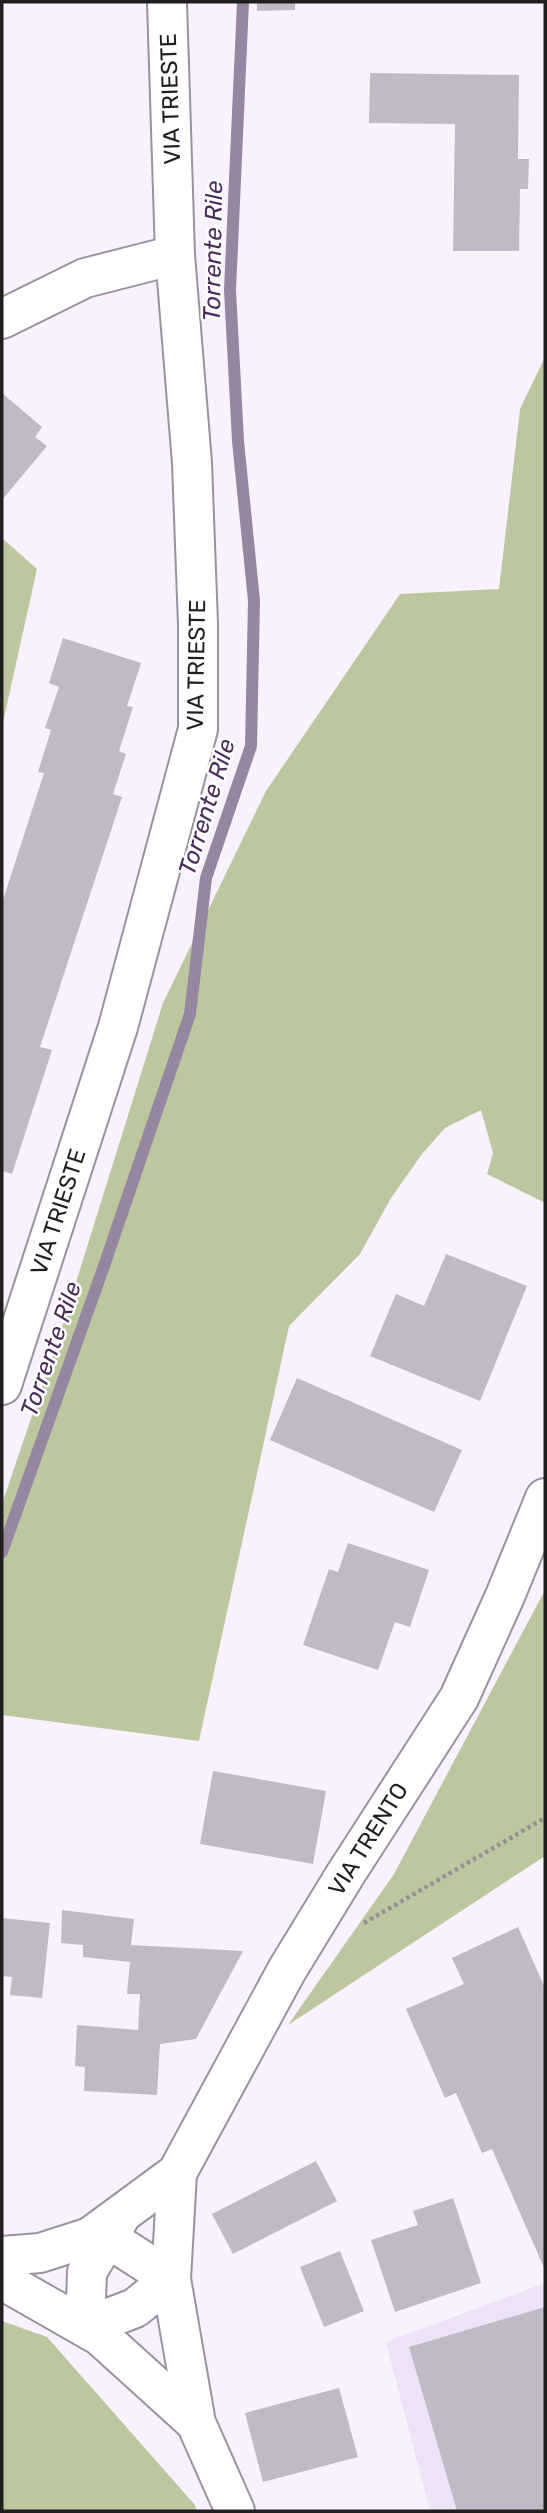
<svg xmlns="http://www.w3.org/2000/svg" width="547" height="2513" font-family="Rubik,sans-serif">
  <rect width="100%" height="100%" fill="#faf1ff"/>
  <path fill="#eee2f6" d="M 545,2283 L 545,2511 L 430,2511 L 386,2342 Z"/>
  <path fill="#bdc79f" d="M 545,357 L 545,1203 L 487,1174 L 493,1153 L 481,1110 L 445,1128 L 422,1154 L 391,1198 L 360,1254 L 289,1326 L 199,1741 L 2,1715 L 2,1504 L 63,1324 L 163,1003 L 266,791 L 400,594 L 499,589 L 520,409 Z
    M 2,538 L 37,569 L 2,727 Z
    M 545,1590 L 545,1856 L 288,2025 L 394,1874 Z
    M 2,2321 L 47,2337 L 195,2505 L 197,2511 L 2,2511 Z"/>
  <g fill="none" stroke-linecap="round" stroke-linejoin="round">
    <path stroke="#96869f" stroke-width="12" d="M 2,1552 L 104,1266 L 190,1014 L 206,878 L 251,746 L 254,601 L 238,441 L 230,290 L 243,2"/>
  </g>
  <path fill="#c1b9c6" d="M 257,2 L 295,2 L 295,10 L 257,11 Z
    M 370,73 L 519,75 L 518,159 L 529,159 L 528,189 L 520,189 L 519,251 L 453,251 L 455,124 L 369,123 Z
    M 2,393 L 42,427 L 35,437 L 47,446 L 2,500 Z
    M 63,638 L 141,663 L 127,706 L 133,707 L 119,751 L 126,754 L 113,794 L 122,797 L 40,1047 L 52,1050 L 12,1174 L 2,1171 L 2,903 L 44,773 L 38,772 L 51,730 L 45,728 L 59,687 L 49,683 Z
    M 446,1254 L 527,1286 L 480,1401 L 370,1356 L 396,1294 L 424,1306 Z
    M 297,1378 L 462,1450 L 434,1512 L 270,1440 Z
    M 348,1543 L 429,1570 L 410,1627 L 395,1622 L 378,1670 L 303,1645 L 329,1569 L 338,1572 Z
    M 213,1771 L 326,1791 L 313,1864 L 200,1844 Z
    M 62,1910 L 134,1919 L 131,1945 L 243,1951 L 196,2039 L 160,2044 L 157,2095 L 84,2091 L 85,2067 L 75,2066 L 77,2025 L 138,2030 L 140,1994 L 127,1994 L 130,1962 L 83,1957 L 83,1945 L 61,1943 Z
    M 2,1918 L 50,1923 L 42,1998 L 10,1995 L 12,1977 L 2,1976 Z
    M 518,1927 L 545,1988 L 545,2270 L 492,2149 L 482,2153 L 456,2093 L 445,2098 L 406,2009 L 464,1984 L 452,1958 Z
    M 316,2161 L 337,2201 L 233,2254 L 212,2214 Z
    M 453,2198 L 481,2283 L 395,2312 L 371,2240 L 418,2225 L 413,2211 Z
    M 340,2251 L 364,2311 L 324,2327 L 300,2267 Z
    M 545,2307 L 545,2511 L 457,2511 L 409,2347 Z
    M 339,2388 L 358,2457 L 263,2482 L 245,2413 Z"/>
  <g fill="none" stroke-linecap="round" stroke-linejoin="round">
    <g stroke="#9a939f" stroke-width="42">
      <path id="minor" d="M 2,319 L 85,278 L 175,255
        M 2,1385 L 118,1027 L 198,729 L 198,625 L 192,463 L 175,255 L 167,2
        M 177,2173 L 171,2279 L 196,2423 L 235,2511
        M 2,2256 L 40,2253 L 90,2237 L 177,2173 L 287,1970 L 345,1875 L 459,1698 L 505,1596 L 545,1498
        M 2,2280 L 100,2336 L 196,2423
        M 85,2327 L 135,2308 L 171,2279 L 120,2246 L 90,2237
        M 85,2327 L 87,2272 L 119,2219"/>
    </g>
    <path stroke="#969099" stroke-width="4.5" stroke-dasharray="3.5 3.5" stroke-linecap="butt" d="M 364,1923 L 545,1818"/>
    <use href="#minor" stroke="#fff" stroke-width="38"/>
  </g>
  <g text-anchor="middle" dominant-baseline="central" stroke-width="5" stroke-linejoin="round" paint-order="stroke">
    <g font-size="23" fill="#211e22" stroke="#fff">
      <text transform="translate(170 99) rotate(-92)">VIA TRIESTE</text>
      <text transform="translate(196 665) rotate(-89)">VIA TRIESTE</text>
      <text transform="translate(58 1212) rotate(-72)">VIA TRIESTE</text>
      <text transform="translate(368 1839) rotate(-58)">VIA TRENTO</text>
    </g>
    <g font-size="24" font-style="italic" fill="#4b2d5b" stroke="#fff">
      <text transform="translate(213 251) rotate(-89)">Torrente Rile</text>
      <text transform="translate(207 807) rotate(-73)">Torrente Rile</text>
      <text transform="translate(51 1349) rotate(-71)">Torrente Rile</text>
    </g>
  </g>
  <rect width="547" height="2513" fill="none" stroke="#211e22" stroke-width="7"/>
</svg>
